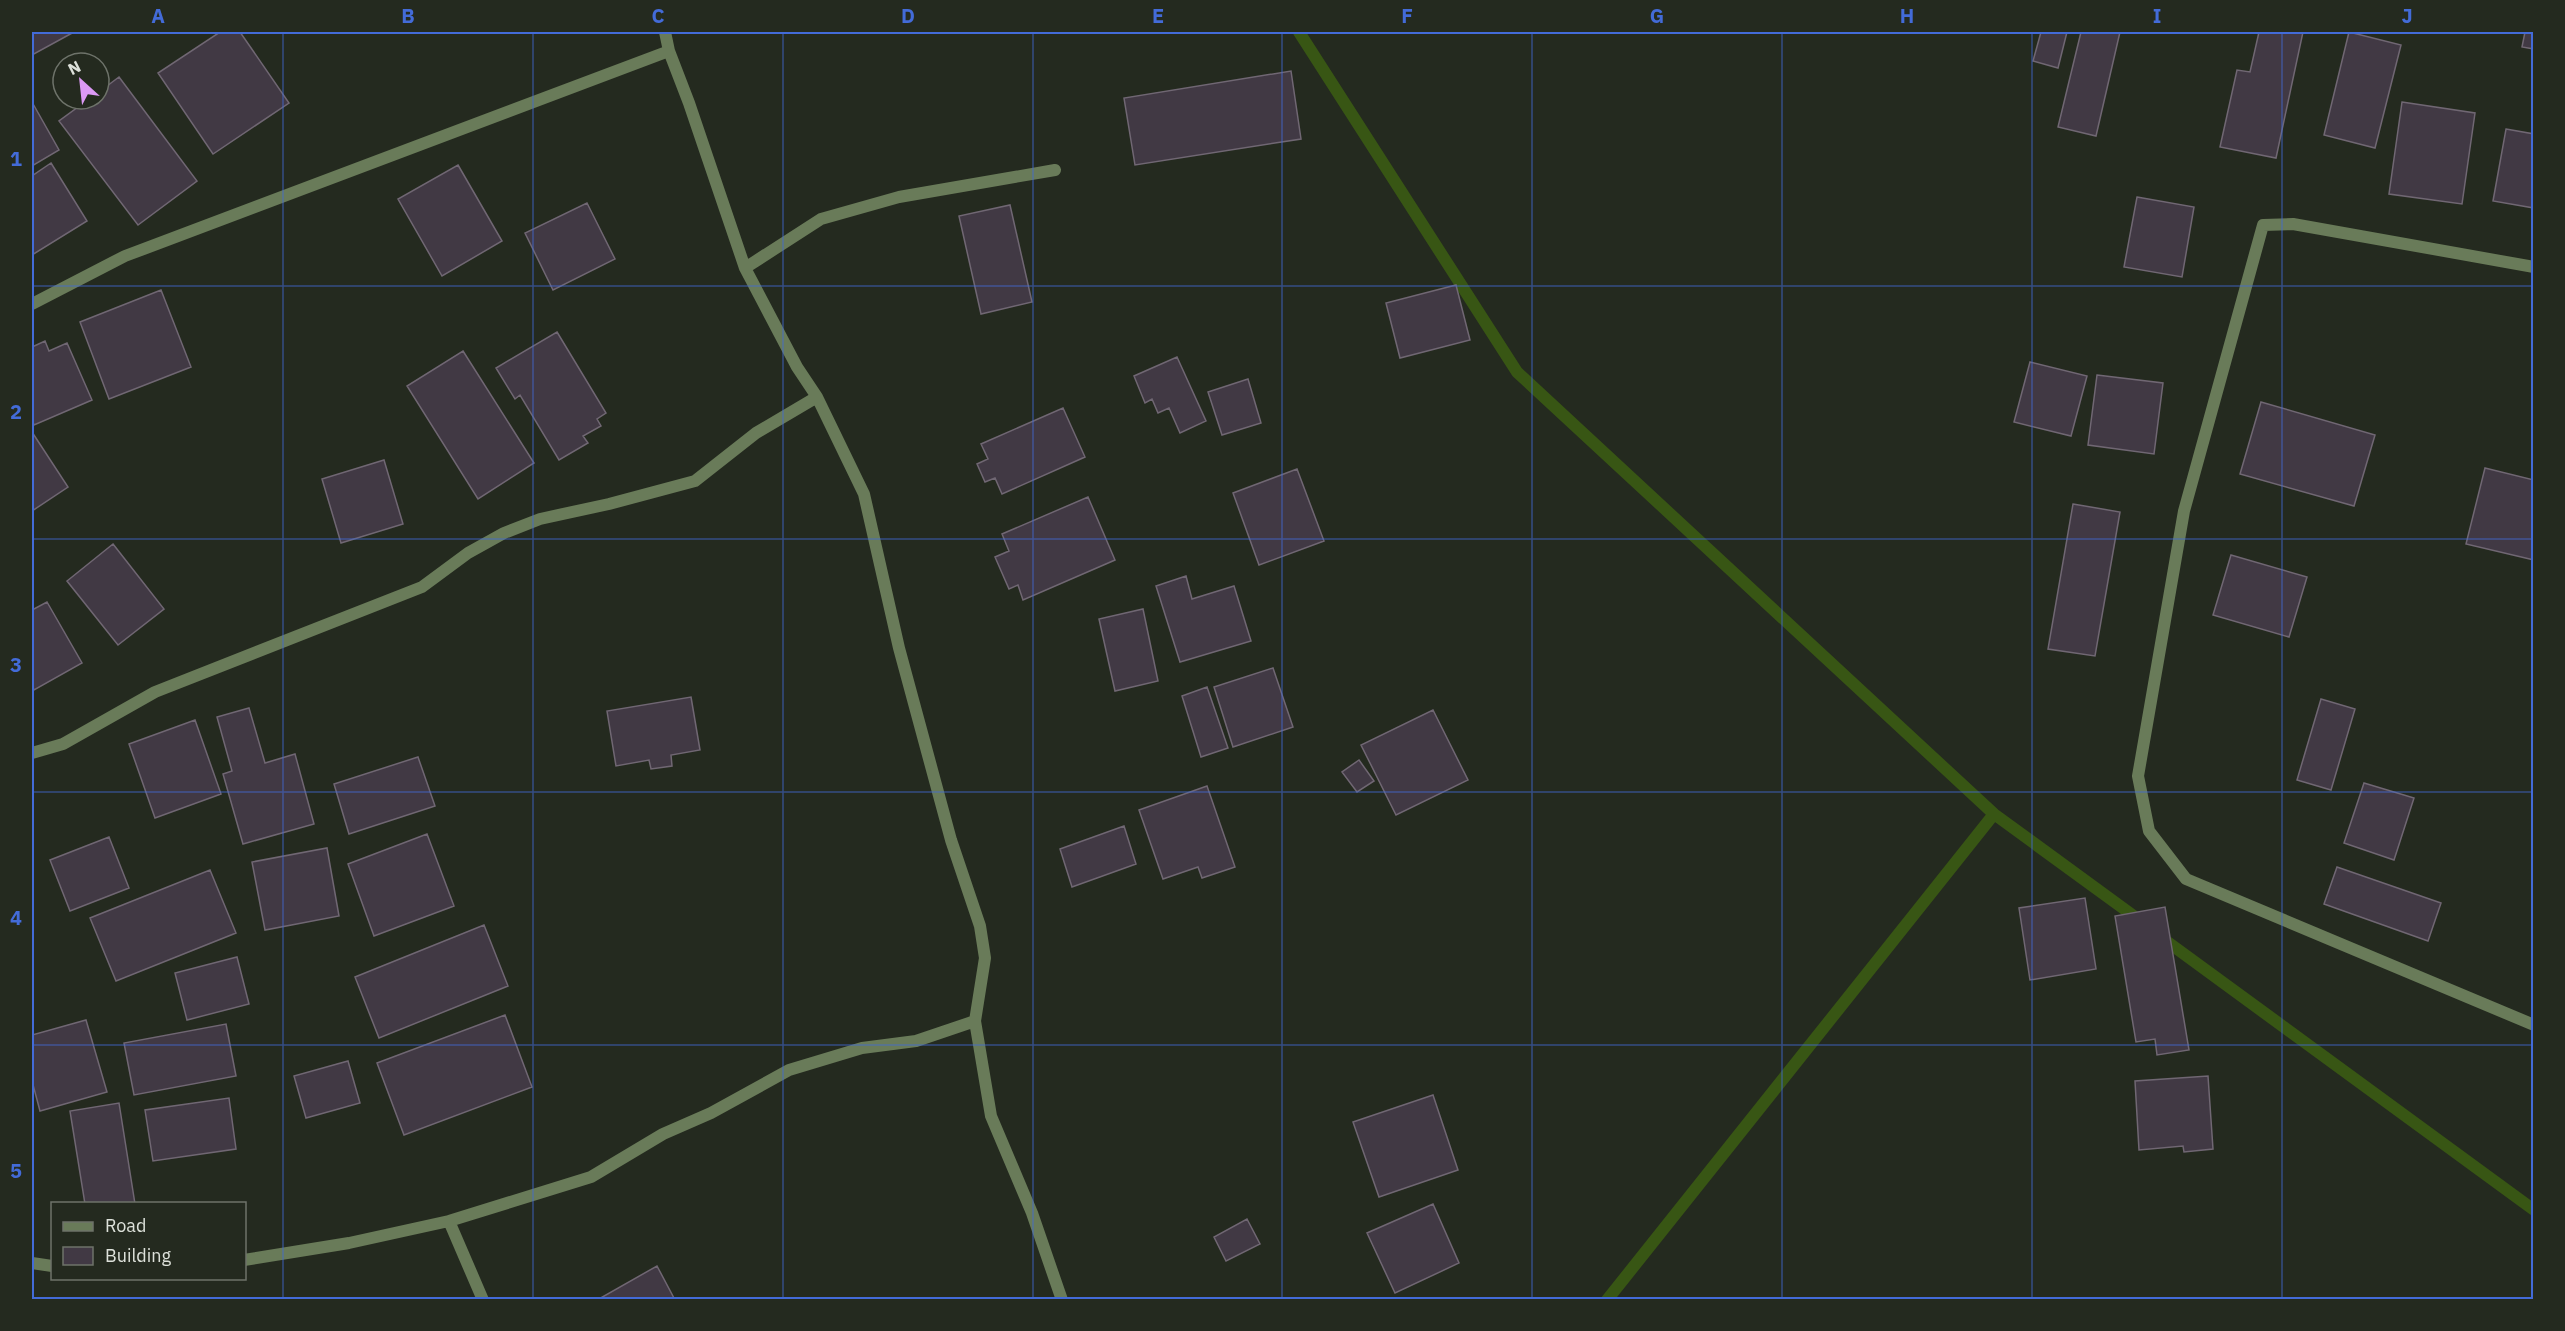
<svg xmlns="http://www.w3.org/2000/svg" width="2565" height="1331" font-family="'IBM Plex Sans',sans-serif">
  <rect width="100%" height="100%" fill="#242a1f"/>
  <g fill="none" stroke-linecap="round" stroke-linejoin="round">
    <path stroke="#385614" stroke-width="12" d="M 1299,32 L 1517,372 L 1994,814 L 2142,922
      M 2158,935 L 2534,1210
      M 1607,1300 L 1994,814"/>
  </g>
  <path fill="#413944" stroke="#706773" stroke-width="1.5" d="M 32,32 L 74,32 L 32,55 Z
    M 220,32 L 240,32 L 289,103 L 213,154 L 158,73 Z
    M 2041,32 L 2067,32 L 2058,68 L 2033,61 Z
    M 2081,32 L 2120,32 L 2096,136 L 2058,127 Z
    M 2259,32 L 2303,32 L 2276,158 L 2220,147 L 2237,70 L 2250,72 Z
    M 2349,32 L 2401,45 L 2375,148 L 2324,135 Z
    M 2525,32 L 2534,32 L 2534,49 L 2522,47 Z
    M 1291,71 L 1301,139 L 1135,165 L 1124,98 Z
    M 119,77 L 197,181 L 138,225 L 59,121 L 89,99 L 99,99 L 99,92 Z
    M 32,102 L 59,150 L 32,166 Z
    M 2402,102 L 2475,113 L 2462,204 L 2389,194 Z
    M 2506,129 L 2534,134 L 2534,208 L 2493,201 Z
    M 51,163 L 87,221 L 32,255 L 32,176 Z
    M 458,165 L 502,241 L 442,276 L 398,199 Z
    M 2137,197 L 2194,207 L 2182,277 L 2124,267 Z
    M 587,203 L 615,259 L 553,290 L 525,233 Z
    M 1010,205 L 1032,302 L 981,314 L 959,216 Z
    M 1456,285 L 1470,340 L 1400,358 L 1386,303 Z
    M 161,290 L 191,367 L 109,399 L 80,322 Z
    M 557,332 L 606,413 L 597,419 L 601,426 L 583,436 L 588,443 L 559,460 L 520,395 L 515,399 L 496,368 Z
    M 45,341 L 49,351 L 67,343 L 92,400 L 34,425 L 32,419 L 32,347 Z
    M 463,351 L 534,463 L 478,499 L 407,386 Z
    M 1177,357 L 1206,421 L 1180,433 L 1169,408 L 1158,413 L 1152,399 L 1145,403 L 1134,376 Z
    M 2030,362 L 2087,376 L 2071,436 L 2014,422 Z
    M 2097,375 L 2163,383 L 2154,454 L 2088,445 Z
    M 1248,379 L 1261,423 L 1222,435 L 1208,392 Z
    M 2261,402 L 2375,435 L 2354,506 L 2240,474 Z
    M 1063,408 L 1085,457 L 1002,494 L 995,478 L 985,482 L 977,464 L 988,459 L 981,444 Z
    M 32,432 L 68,487 L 32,511 Z
    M 384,460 L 403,524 L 341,543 L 322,479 Z
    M 2485,468 L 2534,480 L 2534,560 L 2466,544 Z
    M 1297,469 L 1324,541 L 1259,565 L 1233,493 Z
    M 1088,497 L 1115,560 L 1023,600 L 1018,585 L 1009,589 L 995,557 L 1009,551 L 1002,534 Z
    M 2073,504 L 2120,512 L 2095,656 L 2048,649 Z
    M 113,544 L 164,609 L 118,645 L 67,581 Z
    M 2231,555 L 2307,577 L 2289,637 L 2213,615 Z
    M 1186,576 L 1192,599 L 1234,586 L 1251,641 L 1180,662 L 1156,586 Z
    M 47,602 L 82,663 L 34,690 L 32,685 L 32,610 Z
    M 1143,609 L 1158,681 L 1115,691 L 1099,619 Z
    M 1273,668 L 1293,727 L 1233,747 L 1214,687 Z
    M 1207,687 L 1228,748 L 1201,757 L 1182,696 Z
    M 691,697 L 700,750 L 671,755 L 672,766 L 651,769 L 649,760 L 616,766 L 607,711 Z
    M 2321,699 L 2355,709 L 2331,790 L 2297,780 Z
    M 249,708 L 265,763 L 295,754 L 314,824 L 243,844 L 223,774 L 232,771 L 217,717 Z
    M 1433,710 L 1468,780 L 1396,815 L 1361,745 Z
    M 195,720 L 221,794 L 155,818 L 129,744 Z
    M 418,757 L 435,806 L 349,834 L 334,784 Z
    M 1359,760 L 1374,781 L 1357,792 L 1342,772 Z
    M 2364,783 L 2414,798 L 2394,860 L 2344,843 Z
    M 1207,786 L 1235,867 L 1202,878 L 1198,867 L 1163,879 L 1139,810 Z
    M 1124,826 L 1136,864 L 1072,887 L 1060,849 Z
    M 427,834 L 454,906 L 374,936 L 348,864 Z
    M 109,837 L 129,888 L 70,911 L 50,860 Z
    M 327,848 L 339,916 L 265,930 L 252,862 Z
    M 2337,867 L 2441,903 L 2428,941 L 2324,904 Z
    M 210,870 L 236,933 L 116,981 L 90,918 Z
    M 2085,898 L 2096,969 L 2030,980 L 2019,908 Z
    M 2165,907 L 2189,1050 L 2157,1055 L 2155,1039 L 2136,1042 L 2115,916 Z
    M 484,925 L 508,986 L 379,1038 L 355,977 Z
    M 237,957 L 249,1004 L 187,1020 L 175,973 Z
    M 505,1015 L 532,1087 L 404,1135 L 377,1063 Z
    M 86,1020 L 107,1092 L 40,1111 L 32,1081 L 32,1035 Z
    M 226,1024 L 236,1076 L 134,1095 L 124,1043 Z
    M 348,1061 L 360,1103 L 306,1118 L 294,1076 Z
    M 2208,1076 L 2213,1149 L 2184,1152 L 2183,1146 L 2139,1150 L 2135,1081 Z
    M 1433,1095 L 1458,1170 L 1379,1197 L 1353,1122 Z
    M 229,1098 L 236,1149 L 153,1161 L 145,1110 Z
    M 119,1103 L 135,1204 L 85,1204 L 70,1111 Z
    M 1433,1204 L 1459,1263 L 1395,1293 L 1367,1233 Z
    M 1247,1219 L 1260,1244 L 1226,1261 L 1214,1237 Z
    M 657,1266 L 675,1300 L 597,1300 Z"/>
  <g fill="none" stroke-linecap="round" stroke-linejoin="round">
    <path stroke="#697b59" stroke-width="12" d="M 665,32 L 669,51
      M 2534,267 L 2293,224 L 2263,225 L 2184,511 L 2138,776 L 2149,831 L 2186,879 L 2534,1025
      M 745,268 L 821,219 L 899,197 L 1055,170
      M 32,304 L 125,256 L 669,51 L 689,103 L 745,268 L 797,367 L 817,397 L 864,494 L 899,648 L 951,840 L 980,926 L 985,958 L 975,1021 L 991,1116 L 1032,1213 L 1062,1300
      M 32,753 L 63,744 L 155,692 L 422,587 L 468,553 L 504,533 L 540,519 L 609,504 L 695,481 L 756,433 L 817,397
      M 449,1221 L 483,1300
      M 244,1260 L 349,1243 L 449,1221 L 591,1177 L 663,1134 L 711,1113 L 789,1070 L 862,1048 L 916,1041 L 975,1021
      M 32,1263 L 52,1266"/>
  </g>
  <path fill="none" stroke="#436bd8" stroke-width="1.5" stroke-opacity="0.55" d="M 283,32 L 283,1300M 533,32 L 533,1300M 783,32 L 783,1300M 1033,32 L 1033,1300M 1282,32 L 1282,1300M 1532,32 L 1532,1300M 1782,32 L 1782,1300M 2032,32 L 2032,1300M 2282,32 L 2282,1300M 32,286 L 2534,286M 32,539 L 2534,539M 32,792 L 2534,792M 32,1045 L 2534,1045"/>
  <rect width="2565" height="1331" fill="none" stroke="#242a1f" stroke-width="66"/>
  <rect x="51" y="1202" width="195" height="78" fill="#242a1f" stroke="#6e736a" stroke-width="1.5"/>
  <rect x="63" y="1222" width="30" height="9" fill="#697b59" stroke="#6e736a" stroke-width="1.5"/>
  <text x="105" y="1232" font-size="18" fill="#dde1da">Road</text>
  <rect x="63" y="1247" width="30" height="18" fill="#413944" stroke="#6e736a" stroke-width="1.5"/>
  <text x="105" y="1262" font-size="18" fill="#dde1da">Building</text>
  <g transform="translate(81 81) rotate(333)"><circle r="28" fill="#242a1f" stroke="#6e736a" stroke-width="1.5"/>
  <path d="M0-4.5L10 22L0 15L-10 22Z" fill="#dc99f5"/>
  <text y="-9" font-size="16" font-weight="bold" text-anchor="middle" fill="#dde1da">N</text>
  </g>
  <rect x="33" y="33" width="2499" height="1265" fill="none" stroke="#436bd8" stroke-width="2"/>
  <g font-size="20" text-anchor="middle" font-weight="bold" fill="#436bd8">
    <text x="158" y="23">A</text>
    <text x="408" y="23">B</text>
    <text x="658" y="23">C</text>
    <text x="908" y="23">D</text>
    <text x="1158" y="23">E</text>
    <text x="1407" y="23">F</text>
    <text x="1657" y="23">G</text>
    <text x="1907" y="23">H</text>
    <text x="2157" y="23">I</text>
    <text x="2407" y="23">J</text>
    <text x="16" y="166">1</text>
    <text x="16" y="419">2</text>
    <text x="16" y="672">3</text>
    <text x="16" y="925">4</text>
    <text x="16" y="1178">5</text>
  </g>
</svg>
